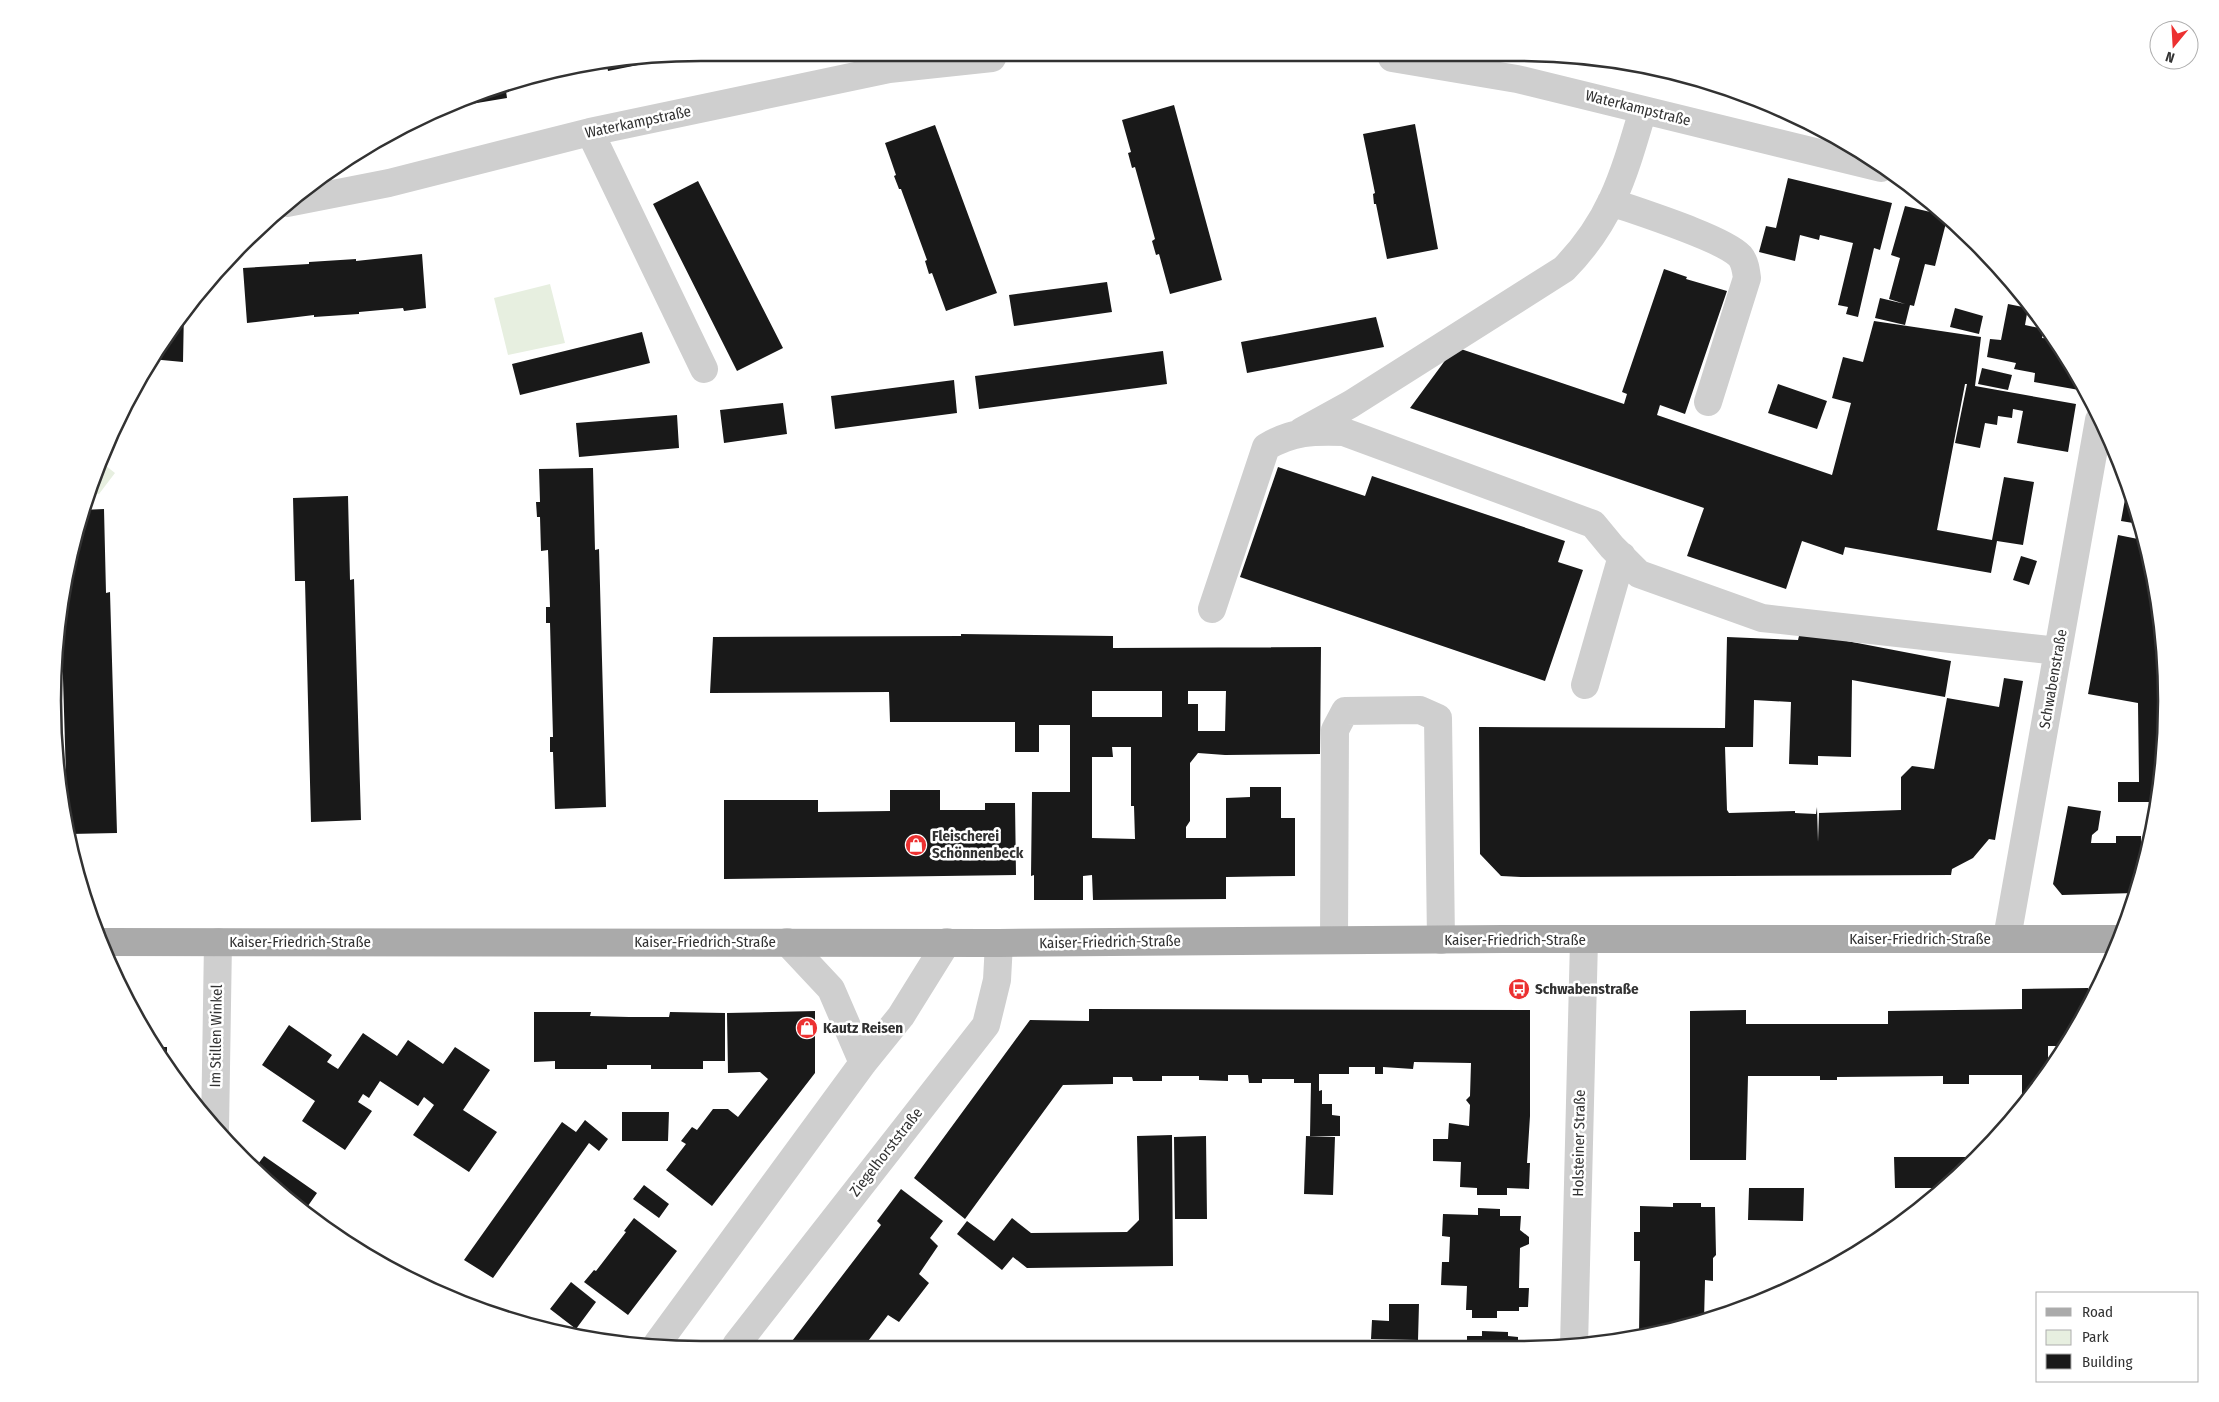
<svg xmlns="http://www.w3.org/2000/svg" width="2219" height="1402" font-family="'Fira Sans Condensed',sans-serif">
  <rect width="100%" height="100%" fill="#fff"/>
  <path fill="#e7efe0" d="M 550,284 L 565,343 L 508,355 L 494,298 Z
    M 101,462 L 115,473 L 99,494 L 87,493 Z"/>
  <path fill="#191919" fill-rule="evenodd" d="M 616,58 L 668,58 L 668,59 L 608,71 L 606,60 Z
    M 505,84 L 507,98 L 453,107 L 493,87 Z
    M 1174,105 L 1222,280 L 1170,294 L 1159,254 L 1156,255 L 1152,241 L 1155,239 L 1135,167 L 1132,168 L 1128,153 L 1131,152 L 1122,120 Z
    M 1415,124 L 1438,249 L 1387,259 L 1376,204 L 1374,204 L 1373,194 L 1375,193 L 1363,134 Z
    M 935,125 L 997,293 L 946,311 L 932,273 L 929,274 L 925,261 L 927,260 L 901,189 L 899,189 L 894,176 L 896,175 L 885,143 Z
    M 1788,178 L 1892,203 L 1880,250 L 1874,248 L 1858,317 L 1846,314 L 1848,307 L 1838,305 L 1853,243 L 1820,235 L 1819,240 L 1800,235 L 1795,261 L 1759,252 L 1766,226 L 1776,228 Z
    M 698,181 L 783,348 L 737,371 L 653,204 Z
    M 1905,206 L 1943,215 L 1947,219 L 1935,266 L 1925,264 L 1914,306 L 1910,305 L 1905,325 L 1875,318 L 1880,298 L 1905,304 L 1889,299 L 1900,258 L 1891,255 Z
    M 422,254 L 426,308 L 404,311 L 403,308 L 359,312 L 359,314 L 314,317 L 314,315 L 247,323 L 243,268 L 309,264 L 309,262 L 356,259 L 356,261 Z
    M 1664,269 L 1687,277 L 1686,279 L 1727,291 L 1685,414 L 1660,405 L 1657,415 L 1832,475 L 1851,403 L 1832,398 L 1843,357 L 1863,362 L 1874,321 L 1981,337 L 1975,386 L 2076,404 L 2068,452 L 2017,443 L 2023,411 L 2013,409 L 2012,418 L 1998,416 L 1997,425 L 1985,423 L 1980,448 L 1955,443 L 1967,384 L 1965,384 L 1937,530 L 1992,540 L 2004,477 L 2034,482 L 2023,545 L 1997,541 L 1991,573 L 1845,547 L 1843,555 L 1802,541 L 1786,589 L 1687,556 L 1704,508 L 1410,408 L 1455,347 L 1624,404 L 1627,394 L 1622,392 Z
    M 1107,282 L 1112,312 L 1014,326 L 1009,295 Z
    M 2008,304 L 2028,308 L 2025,325 L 2044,329 L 2042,338 L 2053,339 L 2080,377 L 2079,390 L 2034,382 L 2035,373 L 2014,369 L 2016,363 L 1987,357 L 1990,339 L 2001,340 Z
    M 1955,308 L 1983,316 L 1979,334 L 1950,327 Z
    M 184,309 L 183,362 L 151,359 L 157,351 Z
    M 1376,317 L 1384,347 L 1247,373 L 1241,342 Z
    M 642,332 L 650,363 L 520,395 L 512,364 Z
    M 1163,351 L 1167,384 L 979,409 L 975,376 Z
    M 1982,368 L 2012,375 L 2008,390 L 1978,384 Z
    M 954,380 L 957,413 L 835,429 L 831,396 Z
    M 1778,384 L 1827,401 L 1817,429 L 1768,413 Z
    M 783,403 L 787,434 L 724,443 L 720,410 Z
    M 677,415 L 679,448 L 579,457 L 576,423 Z
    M 1278,467 L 1365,496 L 1372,476 L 1565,541 L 1558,562 L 1583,570 L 1545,681 L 1240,577 Z
    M 593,468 L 595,550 L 599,549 L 606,807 L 555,809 L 553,752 L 550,752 L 550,737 L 553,737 L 550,623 L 546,623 L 546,607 L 550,607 L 548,550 L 541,551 L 540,517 L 537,517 L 536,502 L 540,502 L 539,469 Z
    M 2128,483 L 2132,493 L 2139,524 L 2121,521 Z
    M 348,496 L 350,580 L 354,579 L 361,820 L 311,822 L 305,581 L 295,581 L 293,498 Z
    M 104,509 L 106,593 L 110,592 L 117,833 L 70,834 L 67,809 L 61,613 L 65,575 L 82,510 Z
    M 2118,535 L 2143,540 L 2161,617 L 2165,744 L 2155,802 L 2118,802 L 2118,782 L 2139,782 L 2138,703 L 2088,694 Z
    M 2021,556 L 2037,561 L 2029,585 L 2013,580 Z
    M 1800,632 L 1951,661 L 1945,697 L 1852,680 L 1851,757 L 1818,756 L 1818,765 L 1789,764 L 1791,702 L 1754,700 L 1753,747 L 1725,747 L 1727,810 L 1729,813 L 1795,811 L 1795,813 L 1816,814 L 1817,807 L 1818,842 L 1819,813 L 1901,810 L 1901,777 L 1912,766 L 1934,769 L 1947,698 L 1999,707 L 2004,678 L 2023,681 L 1995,840 L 1989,839 L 1973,858 L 1952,869 L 1951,875 L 1521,877 L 1501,876 L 1480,854 L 1479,727 L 1725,728 L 1727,637 L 1798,640 Z
    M 961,634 L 1113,636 L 1113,648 L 1321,647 L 1320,754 L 1225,755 L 1198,753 L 1190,763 L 1190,821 L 1186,827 L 1186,838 L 1226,838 L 1226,798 L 1250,797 L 1250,787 L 1281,787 L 1281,818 L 1295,818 L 1295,876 L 1226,877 L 1226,899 L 1093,900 L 1092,875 L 1083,876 L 1083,900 L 1034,900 L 1034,875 L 1031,876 L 1032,792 L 1070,792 L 1070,725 L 1039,725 L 1039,752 L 1015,752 L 1015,722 L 890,722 L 889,692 L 710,693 L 713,637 L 961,636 ZM 1092,691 L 1162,691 L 1162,717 L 1092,717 ZM 1188,691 L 1226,691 L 1225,731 L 1198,731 L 1198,704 L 1188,704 ZM 1112,747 L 1131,747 L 1131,806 L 1134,806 L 1135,839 L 1092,838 L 1092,757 L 1113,757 Z
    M 890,790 L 940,790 L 940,810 L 985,810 L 985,803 L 1015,803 L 1016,875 L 724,879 L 724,800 L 818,800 L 818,812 L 890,811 Z
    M 2068,806 L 2101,811 L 2098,830 L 2092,835 L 2091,843 L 2116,843 L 2116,836 L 2141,836 L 2141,843 L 2149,843 L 2144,869 L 2135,893 L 2062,895 L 2053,884 Z
    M 2088,988 L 2089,1005 L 2063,1046 L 2048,1046 L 2048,1071 L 2032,1096 L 2022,1107 L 2022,1075 L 1969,1075 L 1969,1084 L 1943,1084 L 1943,1076 L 1837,1077 L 1837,1080 L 1820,1080 L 1820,1076 L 1748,1076 L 1746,1160 L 1690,1160 L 1690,1011 L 1746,1010 L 1746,1024 L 1888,1024 L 1888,1011 L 2022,1009 L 2022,989 Z
    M 1089,1009 L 1530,1010 L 1530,1116 L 1527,1163 L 1530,1163 L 1529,1189 L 1507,1188 L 1507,1195 L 1477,1195 L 1477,1188 L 1460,1187 L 1461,1162 L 1433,1161 L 1433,1139 L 1448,1139 L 1449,1123 L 1469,1126 L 1470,1105 L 1466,1100 L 1470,1096 L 1471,1063 L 1414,1062 L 1413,1069 L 1383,1067 L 1383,1074 L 1375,1074 L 1375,1067 L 1349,1067 L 1349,1074 L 1319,1074 L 1319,1091 L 1322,1090 L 1322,1104 L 1332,1104 L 1332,1115 L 1340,1116 L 1340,1136 L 1310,1136 L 1311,1083 L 1294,1083 L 1294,1079 L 1262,1079 L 1262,1083 L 1249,1083 L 1248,1075 L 1228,1075 L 1228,1081 L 1199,1080 L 1199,1076 L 1162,1076 L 1162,1081 L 1133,1081 L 1132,1077 L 1113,1077 L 1113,1084 L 1063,1085 L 965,1219 L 914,1178 L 1030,1020 L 1089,1021 Z
    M 815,1011 L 815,1073 L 712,1206 L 666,1170 L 686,1144 L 681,1141 L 692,1127 L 697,1130 L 713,1109 L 728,1109 L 738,1117 L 768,1079 L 760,1072 L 728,1073 L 727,1013 Z
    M 534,1012 L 591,1012 L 590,1016 L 629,1017 L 669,1017 L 670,1012 L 725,1013 L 725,1061 L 703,1061 L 703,1069 L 651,1069 L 651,1065 L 607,1065 L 607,1069 L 555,1069 L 555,1061 L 534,1062 Z
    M 289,1025 L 332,1055 L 327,1062 L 338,1069 L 363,1033 L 397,1056 L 408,1040 L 443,1064 L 455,1047 L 490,1070 L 463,1110 L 497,1132 L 469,1172 L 413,1135 L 434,1105 L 424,1097 L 418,1106 L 380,1081 L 369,1098 L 363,1094 L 358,1102 L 372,1111 L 345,1150 L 302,1121 L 315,1101 L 262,1065 Z
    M 154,1047 L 167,1047 L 167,1068 L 162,1061 Z
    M 622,1112 L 669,1112 L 668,1141 L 622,1141 Z
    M 585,1120 L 608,1139 L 599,1151 L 589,1143 L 493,1278 L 464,1260 L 562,1122 L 576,1132 Z
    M 1172,1135 L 1173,1266 L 1027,1268 L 1013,1257 L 1002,1270 L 957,1234 L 967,1221 L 994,1241 L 1012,1218 L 1031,1233 L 1127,1232 L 1139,1220 L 1137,1136 Z
    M 1206,1136 L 1207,1219 L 1175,1219 L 1174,1137 Z
    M 1306,1136 L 1335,1137 L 1333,1195 L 1304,1194 Z
    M 264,1156 L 317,1193 L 303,1213 L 255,1168 Z
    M 1894,1157 L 1975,1157 L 1946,1188 L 1895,1188 Z
    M 644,1185 L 669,1204 L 659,1218 L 633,1199 Z
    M 1749,1188 L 1804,1188 L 1803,1221 L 1748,1220 Z
    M 901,1189 L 943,1221 L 930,1238 L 938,1246 L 919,1274 L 929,1283 L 899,1322 L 888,1315 L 865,1345 L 789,1345 L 881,1225 L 877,1221 Z
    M 1673,1203 L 1701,1203 L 1701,1207 L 1715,1207 L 1716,1255 L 1713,1258 L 1713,1281 L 1705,1280 L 1704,1321 L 1686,1327 L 1639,1335 L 1640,1261 L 1634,1261 L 1634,1232 L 1640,1232 L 1640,1206 L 1673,1207 Z
    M 1478,1208 L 1500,1209 L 1500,1216 L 1521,1216 L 1520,1230 L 1529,1237 L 1529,1244 L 1520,1248 L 1519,1288 L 1529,1288 L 1528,1307 L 1519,1307 L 1519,1311 L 1497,1311 L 1497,1318 L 1472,1318 L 1472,1310 L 1466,1310 L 1467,1286 L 1441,1285 L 1442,1262 L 1449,1262 L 1450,1237 L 1442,1236 L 1443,1214 L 1478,1215 Z
    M 634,1218 L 677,1251 L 628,1315 L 584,1282 L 594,1270 L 596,1271 L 626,1232 L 624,1231 Z
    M 571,1282 L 596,1302 L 576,1329 L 550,1309 Z
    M 1389,1304 L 1419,1304 L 1418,1340 L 1371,1339 L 1372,1320 L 1389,1321 Z
    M 1482,1331 L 1508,1332 L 1508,1336 L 1518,1337 L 1518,1341 L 1527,1344 L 1527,1348 L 1467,1348 L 1467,1336 L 1482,1336 Z"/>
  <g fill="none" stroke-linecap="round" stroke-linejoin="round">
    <path stroke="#cfcfcf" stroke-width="28" d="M 1392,58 L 1517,79 L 1881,168
      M 590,132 L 704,369
      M 1611,202 C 1639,212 1723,238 1740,256 C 1745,262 1746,270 1747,278 L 1708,402
      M 287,203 L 389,183 L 590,132 L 889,69 L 992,58
      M 1302,431 L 1351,404 L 1564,269 C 1612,220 1624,174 1643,110
      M 1212,609 L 1266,447 C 1293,431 1313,431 1344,432 L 1593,524 L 1612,547 L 1639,574 L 1762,618 L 2058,651
      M 1585,685 L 1622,556
      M 2007,938 L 2099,420
      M 1334,940 L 1335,730 L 1345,711 L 1420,710 L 1438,718 L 1441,940
      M 787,942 L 831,989 L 863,1063
      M 215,1130 L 218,942
      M 657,1344 L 863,1063 L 901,1016 L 947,942
      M 736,1345 L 986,1025 L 997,980 L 999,943
      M 1574,1346 L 1584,940"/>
    <path stroke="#aaa" stroke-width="28" d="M 102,942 L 999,943 L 1503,939 L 2118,939"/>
  </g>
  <defs>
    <g id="shop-disc" transform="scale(1.125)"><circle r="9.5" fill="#ec3131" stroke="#fff"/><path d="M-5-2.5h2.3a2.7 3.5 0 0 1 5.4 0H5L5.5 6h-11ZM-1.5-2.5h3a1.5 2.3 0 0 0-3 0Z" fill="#fff"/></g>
    <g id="bus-disc" transform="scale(1.125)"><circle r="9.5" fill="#ec3131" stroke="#fff"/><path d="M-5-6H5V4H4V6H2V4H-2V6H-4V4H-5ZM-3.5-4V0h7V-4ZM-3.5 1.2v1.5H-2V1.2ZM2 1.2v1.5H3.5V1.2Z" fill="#fff"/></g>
  </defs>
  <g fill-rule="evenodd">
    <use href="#shop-disc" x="916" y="845"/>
    <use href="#bus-disc" x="1519" y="989"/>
    <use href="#shop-disc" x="807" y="1028"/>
  </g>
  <g text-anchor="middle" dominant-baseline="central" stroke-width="5" stroke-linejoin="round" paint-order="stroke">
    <g font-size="15" fill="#323232" stroke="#fff">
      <text transform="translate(1638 108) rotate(14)">Waterkampstraße</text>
      <text transform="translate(638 122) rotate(-12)">Waterkampstraße</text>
      <text transform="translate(2053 679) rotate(-80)">Schwabenstraße</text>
      <text x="1920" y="939">Kaiser-Friedrich-Straße</text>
      <text x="1515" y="940">Kaiser-Friedrich-Straße</text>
      <text x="300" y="942">Kaiser-Friedrich-Straße</text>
      <text x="705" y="942">Kaiser-Friedrich-Straße</text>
      <text transform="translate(1110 942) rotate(-1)">Kaiser-Friedrich-Straße</text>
      <text transform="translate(216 1036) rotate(-89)">Im Stillen Winkel</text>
      <text transform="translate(1579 1143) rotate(-89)">Holsteiner Straße</text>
      <text transform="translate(886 1152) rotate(-52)">Ziegelhorststraße</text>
    </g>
    <g font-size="15" font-weight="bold" fill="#323232" stroke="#fff" text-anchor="start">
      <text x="932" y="836">Fleischerei<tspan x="932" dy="17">Schönnenbeck</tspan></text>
      <text x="1535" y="989">Schwabenstraße</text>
      <text x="823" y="1028">Kautz Reisen</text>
    </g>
  </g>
  <path d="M0 0H2219V1402H0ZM701 61H1518A640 640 0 0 1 2158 701V701A640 640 0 0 1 1518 1341H701A640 640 0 0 1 61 701V701A640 640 0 0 1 701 61Z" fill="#fff" fill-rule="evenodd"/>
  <path fill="none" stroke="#323232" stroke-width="2.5" d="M701 61H1518A640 640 0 0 1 2158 701V701A640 640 0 0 1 1518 1341H701A640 640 0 0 1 61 701V701A640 640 0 0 1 701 61Z"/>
  <rect x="2036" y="1292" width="162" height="90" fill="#ffffff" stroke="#adadad"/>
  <rect x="2046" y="1308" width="25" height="8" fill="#aaaaaa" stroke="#adadad"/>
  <text x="2082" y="1317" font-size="15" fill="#323232">Road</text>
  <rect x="2046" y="1330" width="25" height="15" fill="#e7efe0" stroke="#adadad"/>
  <text x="2082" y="1342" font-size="15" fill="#323232">Park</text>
  <rect x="2046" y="1354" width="25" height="15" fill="#191919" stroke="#adadad"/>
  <text x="2082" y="1367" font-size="15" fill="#323232">Building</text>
  <g transform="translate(2174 45) rotate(198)"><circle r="24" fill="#ffffff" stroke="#adadad"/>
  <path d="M0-4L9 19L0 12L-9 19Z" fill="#ec3131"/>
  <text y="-8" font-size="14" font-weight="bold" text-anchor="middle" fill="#323232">N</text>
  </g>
</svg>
